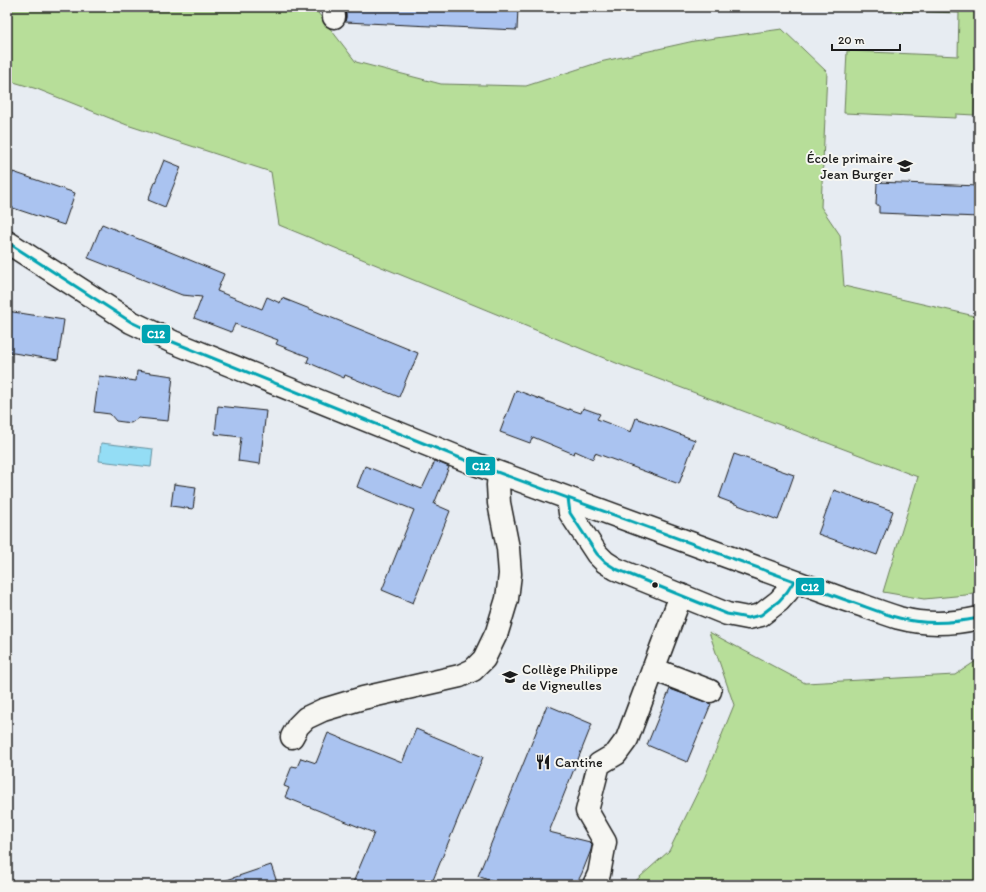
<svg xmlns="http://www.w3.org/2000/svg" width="986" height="892" font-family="Itim,sans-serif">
  <rect width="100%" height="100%" fill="#e7ecf2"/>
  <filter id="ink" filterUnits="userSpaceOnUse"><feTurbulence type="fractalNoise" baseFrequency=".025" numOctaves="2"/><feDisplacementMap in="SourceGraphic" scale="8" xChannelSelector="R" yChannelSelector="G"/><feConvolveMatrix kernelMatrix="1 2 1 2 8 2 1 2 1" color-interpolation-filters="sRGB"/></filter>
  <g filter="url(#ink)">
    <path fill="#b7de99" stroke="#6a7d5a" d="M 7,7 L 291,7 L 315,9 L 356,62 L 441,84 L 526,86 L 600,62 L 694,41 L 782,29 L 827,72 L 821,207 L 840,235 L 844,286 L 979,317 L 979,591 L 966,595 L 924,599 L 883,592 L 918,477 L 621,365 L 279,225 L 271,172 L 127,125 L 37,89 L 7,80 Z
      M 874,7 L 977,7 L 974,115 L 956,114 L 956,118 L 844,113 L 847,51 L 958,56 L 959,13 L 874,10 Z
      M 709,632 L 805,683 L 955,675 L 979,659 L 979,885 L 631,885 L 669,851 L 704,779 L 734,705 Z"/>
    <path fill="#94ddf5" stroke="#64909e" d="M 101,443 L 153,449 L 151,467 L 99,461 Z"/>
    <path fill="#aac3f0" stroke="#1c1c1c" d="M 346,7 L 518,7 L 517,30 L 345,22 L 346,16 Z
      M 164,160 L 181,167 L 165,207 L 148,200 Z
      M 13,172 L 75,193 L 64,225 L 7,206 L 7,191 Z
      M 877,182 L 979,186 L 979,217 L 879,213 L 879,205 L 876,205 Z
      M 102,224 L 224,274 L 217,291 L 262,309 L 267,297 L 280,303 L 282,298 L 315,311 L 418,353 L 411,371 L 410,370 L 399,397 L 345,375 L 344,378 L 307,362 L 309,357 L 276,344 L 278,340 L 235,324 L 231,332 L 194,318 L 202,297 L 182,295 L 88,258 Z
      M 7,311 L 64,320 L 58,360 L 7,352 Z
      M 137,371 L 173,376 L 168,421 L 138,418 L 131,423 L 116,421 L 110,414 L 94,412 L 99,376 L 136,381 Z
      M 516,390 L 569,410 L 569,409 L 581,413 L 583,408 L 600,414 L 597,419 L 631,432 L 636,418 L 695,440 L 679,484 L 595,453 L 593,459 L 575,451 L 574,454 L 533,437 L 530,443 L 500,432 Z
      M 218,406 L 266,411 L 260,464 L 238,461 L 241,437 L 215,434 Z
      M 734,454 L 794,475 L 778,520 L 719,498 Z
      M 435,461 L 449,467 L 434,504 L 450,511 L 413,603 L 382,590 L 414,510 L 357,487 L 365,466 L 422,489 Z
      M 174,484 L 196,487 L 193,509 L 171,506 Z
      M 834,490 L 893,511 L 877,555 L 818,534 Z
      M 670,689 L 711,704 L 687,762 L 647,745 Z
      M 547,705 L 592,724 L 549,832 L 590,842 L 592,844 L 591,850 L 582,873 L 576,885 L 501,885 L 478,876 Z
      M 416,729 L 483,757 L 431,885 L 352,885 L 374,833 L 285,797 L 289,788 L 284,786 L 292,766 L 297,767 L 301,758 L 316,763 L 328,733 L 402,763 Z
      M 271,865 L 278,885 L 221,885 L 221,882 Z"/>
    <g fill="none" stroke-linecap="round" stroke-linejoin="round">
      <g stroke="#1c1c1c" stroke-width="25">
        <path id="minor" d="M 333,7 L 334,17
          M 7,242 L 131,322 L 173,342 L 475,464 L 843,599 C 862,605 880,612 899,618 C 925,625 953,624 979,618
          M 568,498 L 570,513 L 597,554 L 605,562 L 616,569 L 727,614 L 748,618 L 761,615 L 779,601 L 787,592 L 794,581
          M 653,669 L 710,691
          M 292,737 L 298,726 L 306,718 L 323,710 L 363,698 L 460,676 L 473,670 L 484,659 L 497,632 L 507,599 L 510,574 L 508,548 L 499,503 L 498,485 L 499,473
          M 594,885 L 599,874 L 605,842 L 587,811 L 599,764 L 616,754 L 627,739 L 681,595"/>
      </g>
      <use href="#minor" stroke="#f6f6f2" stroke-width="22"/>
      <g stroke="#f6f6f2" stroke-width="6">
        <path id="bus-1" d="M 7,242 L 131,322 L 173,342 L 475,464 L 843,599 C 862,605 880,613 899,618 C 925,625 953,623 979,618
          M 568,498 L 570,513 L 597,554 L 605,562 L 616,569 L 727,614 L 748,618 L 761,615 L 779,601 L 787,592 L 794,581"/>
      </g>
      <use href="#bus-1" stroke="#00a4b2" stroke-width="3"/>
    </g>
  </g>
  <defs>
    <g id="school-bare" transform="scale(1.2)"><path d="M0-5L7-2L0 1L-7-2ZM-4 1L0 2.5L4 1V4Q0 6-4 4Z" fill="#1c1c1c" stroke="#f6f6f2" stroke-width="2.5" paint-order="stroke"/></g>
    <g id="restaurant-bare" transform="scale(1.2)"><path d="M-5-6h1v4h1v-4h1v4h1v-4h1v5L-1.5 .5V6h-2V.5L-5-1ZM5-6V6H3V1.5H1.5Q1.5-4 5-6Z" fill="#1c1c1c" stroke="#f6f6f2" stroke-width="2.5" paint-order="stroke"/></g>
  </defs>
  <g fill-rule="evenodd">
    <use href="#school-bare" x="905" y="166"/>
    <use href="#school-bare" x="510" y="677"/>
    <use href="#restaurant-bare" x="543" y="762"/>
  </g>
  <circle fill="#1c1c1c" stroke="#f6f6f2" stroke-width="1.5" cx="655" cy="585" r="3.5"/>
  <g text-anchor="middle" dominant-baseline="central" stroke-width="4" stroke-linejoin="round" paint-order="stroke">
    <g font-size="14" fill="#1c1c1c" stroke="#f6f6f2" text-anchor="start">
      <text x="893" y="158" text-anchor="end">École primaire<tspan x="893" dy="16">Jean Burger</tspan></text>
      <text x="522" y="669">Collège Philippe<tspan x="522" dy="16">de Vigneulles</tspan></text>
      <text x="555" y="762">Cantine</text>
    </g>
  </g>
  <g stroke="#f6f6f2" stroke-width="1.5">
    <rect x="141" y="324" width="30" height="20" rx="4" fill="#00a4b2"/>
    <rect x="465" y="456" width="31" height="20" rx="4" fill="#00a4b2"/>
    <rect x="795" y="577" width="30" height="19" rx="4" fill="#00a4b2"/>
  </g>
  <g font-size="11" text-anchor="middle" font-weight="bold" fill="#fff">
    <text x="156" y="338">C12</text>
    <text x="481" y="470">C12</text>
    <text x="810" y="591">C12</text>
  </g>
  <rect width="986" height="892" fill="none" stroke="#f6f6f2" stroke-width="24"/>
  <rect x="12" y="12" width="962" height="868" fill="none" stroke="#1c1c1c" stroke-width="1.5" filter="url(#ink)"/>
  <path d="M832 44v6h68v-6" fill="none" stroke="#1c1c1c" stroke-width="2"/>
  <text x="838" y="44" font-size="12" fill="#1c1c1c" stroke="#f6f6f2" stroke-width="3" paint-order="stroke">20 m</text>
</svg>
